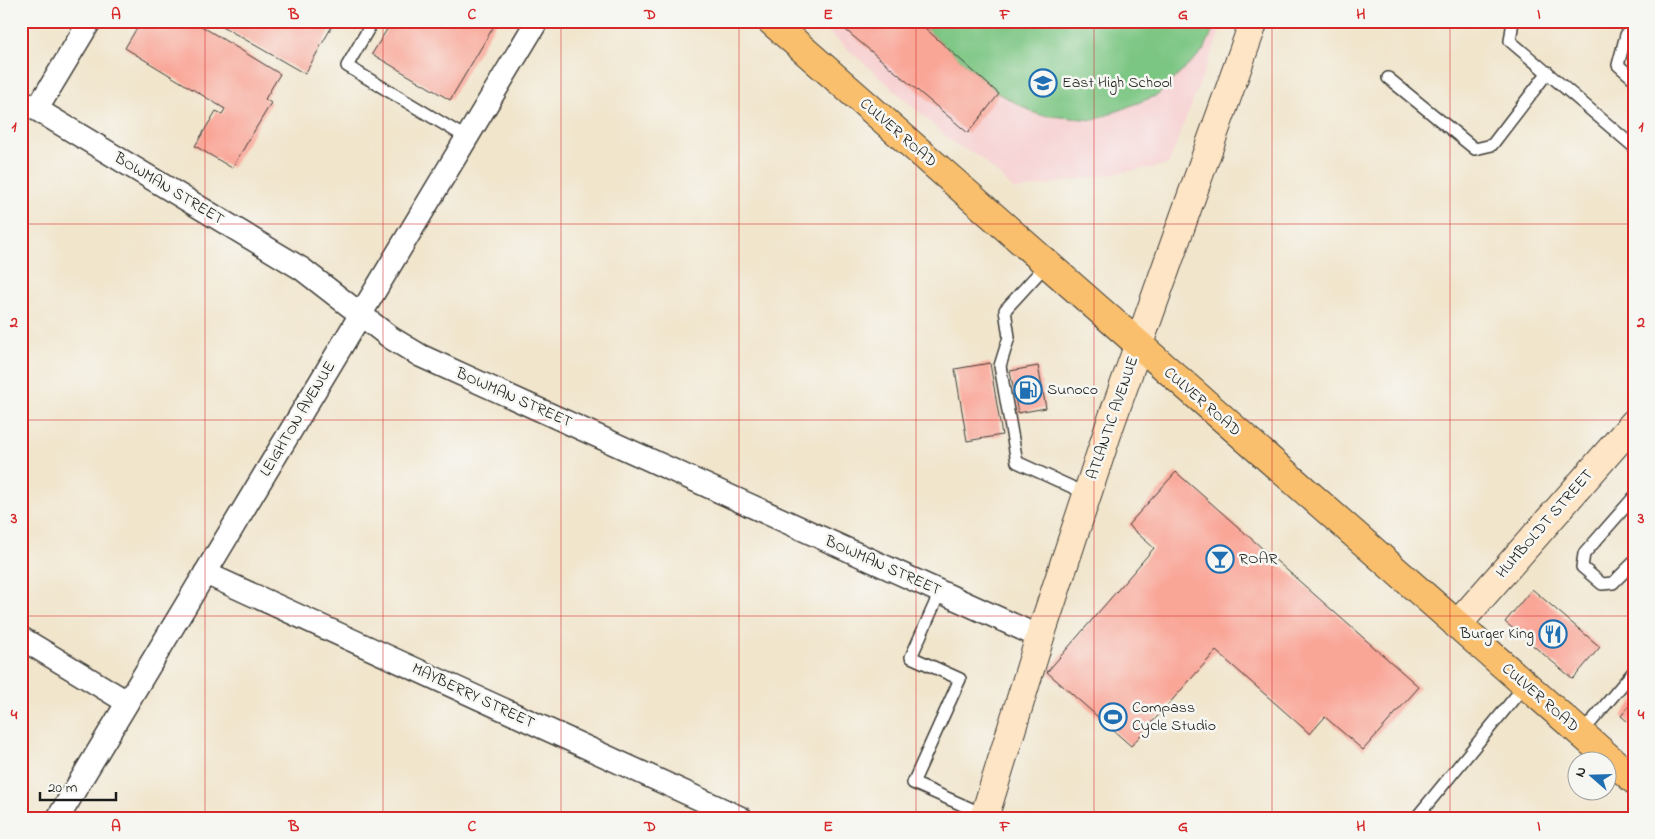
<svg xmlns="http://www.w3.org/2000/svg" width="1655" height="839" font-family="'Indie Flower',sans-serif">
  <rect width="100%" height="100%" fill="#f6f6f2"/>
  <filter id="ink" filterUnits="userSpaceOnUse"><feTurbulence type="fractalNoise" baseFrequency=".02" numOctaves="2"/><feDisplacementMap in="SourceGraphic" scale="10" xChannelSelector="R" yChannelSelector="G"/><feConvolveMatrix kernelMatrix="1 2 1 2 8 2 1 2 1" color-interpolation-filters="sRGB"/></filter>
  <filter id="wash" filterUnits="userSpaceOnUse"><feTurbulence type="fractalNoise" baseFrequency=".0096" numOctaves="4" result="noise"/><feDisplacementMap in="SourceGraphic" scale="20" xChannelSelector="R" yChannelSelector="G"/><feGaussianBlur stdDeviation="1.12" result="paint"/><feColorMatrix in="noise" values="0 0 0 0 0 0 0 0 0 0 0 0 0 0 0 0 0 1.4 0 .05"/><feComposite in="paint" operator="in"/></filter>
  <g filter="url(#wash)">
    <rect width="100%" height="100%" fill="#f1e5cc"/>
    <path fill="#f7cfd0" d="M 816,21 L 1224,21 L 1168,165 L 1015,190 L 981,158 L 955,144 Z"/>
    <path fill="#7cc683" stroke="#4c7150" d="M 917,21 L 1217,21 L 1204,50 L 1158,95 L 1094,120 L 1039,115 L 999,94 Z"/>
    <g id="blocks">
      <path fill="#f9a697" d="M 141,21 L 193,21 L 280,74 L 265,99 L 271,103 L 232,168 L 195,146 L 216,111 L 222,114 L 225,109 L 125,48 Z
        M 213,21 L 335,21 L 305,74 Z
        M 392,21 L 497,21 L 450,100 L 372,54 Z
        M 835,21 L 917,21 L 999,94 L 968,133 Z
        M 990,363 L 1002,435 L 967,441 L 955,369 Z
        M 1038,366 L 1046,408 L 1018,413 L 1010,371 Z
        M 1176,472 L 1419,687 L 1363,750 L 1325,717 L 1310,734 L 1216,651 L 1131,746 L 1047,672 L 1154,548 L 1128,525 Z
        M 1532,589 L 1600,647 L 1573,679 L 1505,622 Z
        M 1634,700 L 1634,727 L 1621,716 Z"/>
    </g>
  </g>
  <g filter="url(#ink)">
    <use href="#blocks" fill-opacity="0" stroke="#3c3a36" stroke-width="1"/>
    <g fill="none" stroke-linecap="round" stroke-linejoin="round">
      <g stroke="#3c3a36" stroke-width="14">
        <path id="lane" d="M 373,21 L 347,66 L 467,138
          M 1513,21 L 1510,41 L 1634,147
          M 1634,25 L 1626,35 L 1618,65 L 1634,79
          M 1388,78 L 1475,149 L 1492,145 L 1548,72
          M 1047,264 L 1005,310 L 1009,337 L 1000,366 L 1017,462 L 1087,494
          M 1634,497 L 1584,554 L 1582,567 L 1602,584 L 1613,583 L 1634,562
          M 940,592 L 911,657 L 960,679 L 913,783 L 985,815
          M 1581,734 L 1634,671
          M 1416,818 L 1525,685"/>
      </g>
      <g stroke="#3c3a36" stroke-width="25">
        <path id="street" d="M 21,100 L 302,269 L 391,338 L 421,356 L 1040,637
          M 37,109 L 90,21
          M 205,573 L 741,818
          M 21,638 L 127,702
          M 58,818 L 537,21"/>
      </g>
      <g stroke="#3c3a36" stroke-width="30">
        <path id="secondary" d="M 1457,625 L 1634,423
          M 984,818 L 1040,637 L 1111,422 L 1254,21"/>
      </g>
      <g stroke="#3c3a36" stroke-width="30">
        <path id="primary" d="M 771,21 L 1634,780"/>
      </g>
      <use href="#lane" stroke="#fff" stroke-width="11"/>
      <use href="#street" stroke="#fff" stroke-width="22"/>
      <use href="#secondary" stroke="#fde5c5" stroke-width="28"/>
      <use href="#primary" stroke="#f9bf6d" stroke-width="28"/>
    </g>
  </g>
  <path fill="none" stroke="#d62828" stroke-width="1" stroke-opacity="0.55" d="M 205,21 L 205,818M 383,21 L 383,818M 561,21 L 561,818M 739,21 L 739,818M 916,21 L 916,818M 1094,21 L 1094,818M 1272,21 L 1272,818M 1450,21 L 1450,818M 21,224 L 1634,224M 21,420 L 1634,420M 21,616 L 1634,616"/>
  <defs>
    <g id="school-ring" transform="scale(1.4375)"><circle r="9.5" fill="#f6f6f2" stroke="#1f6fb2" stroke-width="1.5"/><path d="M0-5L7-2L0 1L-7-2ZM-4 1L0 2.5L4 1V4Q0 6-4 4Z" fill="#1f6fb2"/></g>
    <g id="fuel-ring" transform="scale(1.4375)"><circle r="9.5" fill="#f6f6f2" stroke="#1f6fb2" stroke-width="1.5"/><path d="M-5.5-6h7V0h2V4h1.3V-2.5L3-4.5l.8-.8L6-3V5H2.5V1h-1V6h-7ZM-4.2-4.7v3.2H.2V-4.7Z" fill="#1f6fb2"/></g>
    <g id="bar-ring" transform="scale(1.4375)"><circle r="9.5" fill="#f6f6f2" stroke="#1f6fb2" stroke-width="1.5"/><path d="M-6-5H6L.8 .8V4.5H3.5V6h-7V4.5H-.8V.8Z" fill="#1f6fb2"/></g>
    <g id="restaurant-ring" transform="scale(1.4375)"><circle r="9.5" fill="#f6f6f2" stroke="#1f6fb2" stroke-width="1.5"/><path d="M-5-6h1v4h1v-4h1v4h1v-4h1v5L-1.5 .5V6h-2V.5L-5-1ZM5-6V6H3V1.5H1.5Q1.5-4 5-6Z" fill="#1f6fb2"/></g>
    <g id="stadium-ring" transform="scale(1.4375)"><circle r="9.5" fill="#f6f6f2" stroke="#1f6fb2" stroke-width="1.5"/><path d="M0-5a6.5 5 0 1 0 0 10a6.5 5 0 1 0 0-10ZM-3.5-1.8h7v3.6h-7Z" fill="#1f6fb2"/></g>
  </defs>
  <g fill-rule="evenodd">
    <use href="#school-ring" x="1043" y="83"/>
    <use href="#fuel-ring" x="1028" y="390"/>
    <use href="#bar-ring" x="1220" y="559"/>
    <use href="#restaurant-ring" x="1553" y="634"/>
    <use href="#stadium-ring" x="1113" y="717"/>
  </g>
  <g text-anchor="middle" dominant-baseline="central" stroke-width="5" stroke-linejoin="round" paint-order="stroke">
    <g font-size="16" fill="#1c1c1c" stroke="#f6f6f2" text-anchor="start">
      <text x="1062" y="83">East High School</text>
      <text x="1047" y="390">Sunoco</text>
      <text x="1239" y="559">ROAR</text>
      <text x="1534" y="634" text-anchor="end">Burger King</text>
      <text x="1132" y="708">Compass<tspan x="1132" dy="18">Cycle Studio</tspan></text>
    </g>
    <g font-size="16" fill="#1c1c1c" stroke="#f6f6f2">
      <text transform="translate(898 133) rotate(41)">CULVER ROAD</text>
      <text transform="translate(169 189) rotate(31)">BOWMAN STREET</text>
      <text transform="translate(514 398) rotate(24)">BOWMAN STREET</text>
      <text transform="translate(1202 402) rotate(41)">CULVER ROAD</text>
      <text transform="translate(1113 418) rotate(-71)">ATLANTIC AVENUE</text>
      <text transform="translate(298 419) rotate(-59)">LEIGHTON AVENUE</text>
      <text transform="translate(1545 524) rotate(-49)">HUMBOLDT STREET</text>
      <text transform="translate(883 566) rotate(24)">BOWMAN STREET</text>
      <text transform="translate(473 696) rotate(25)">MAYBERRY STREET</text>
      <text transform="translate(1540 698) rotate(41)">CULVER ROAD</text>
    </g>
  </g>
  <rect width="1655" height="839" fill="none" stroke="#f6f6f2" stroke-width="55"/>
  <g transform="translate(1592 776) rotate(290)"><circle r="24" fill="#f6f6f2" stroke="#9f9f9c"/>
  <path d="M0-4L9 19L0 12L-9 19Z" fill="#1f6fb2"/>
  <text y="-8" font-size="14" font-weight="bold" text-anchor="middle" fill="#1c1c1c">N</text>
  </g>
  <path d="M40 792v8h76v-8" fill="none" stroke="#1c1c1c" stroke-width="2.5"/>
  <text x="48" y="792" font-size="15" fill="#1c1c1c" stroke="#f6f6f2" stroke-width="4" paint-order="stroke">20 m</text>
  <rect x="28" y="28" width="1600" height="784" fill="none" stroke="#d62828" stroke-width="2"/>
  <g font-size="16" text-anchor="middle" font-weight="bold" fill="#d62828">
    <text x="116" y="19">A</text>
    <text x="294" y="19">B</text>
    <text x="472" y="19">C</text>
    <text x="650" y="19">D</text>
    <text x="828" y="19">E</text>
    <text x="1005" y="19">F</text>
    <text x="1183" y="19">G</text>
    <text x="1361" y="19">H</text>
    <text x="1539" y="19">I</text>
    <text x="14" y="131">1</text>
    <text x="1641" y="131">1</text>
    <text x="14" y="327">2</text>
    <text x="1641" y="327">2</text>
    <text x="14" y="523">3</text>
    <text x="1641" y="523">3</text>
    <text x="14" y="719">4</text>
    <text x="1641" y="719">4</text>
    <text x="116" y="831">A</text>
    <text x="294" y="831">B</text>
    <text x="472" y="831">C</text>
    <text x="650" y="831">D</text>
    <text x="828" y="831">E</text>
    <text x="1005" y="831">F</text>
    <text x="1183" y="831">G</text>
    <text x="1361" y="831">H</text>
    <text x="1539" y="831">I</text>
  </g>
</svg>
